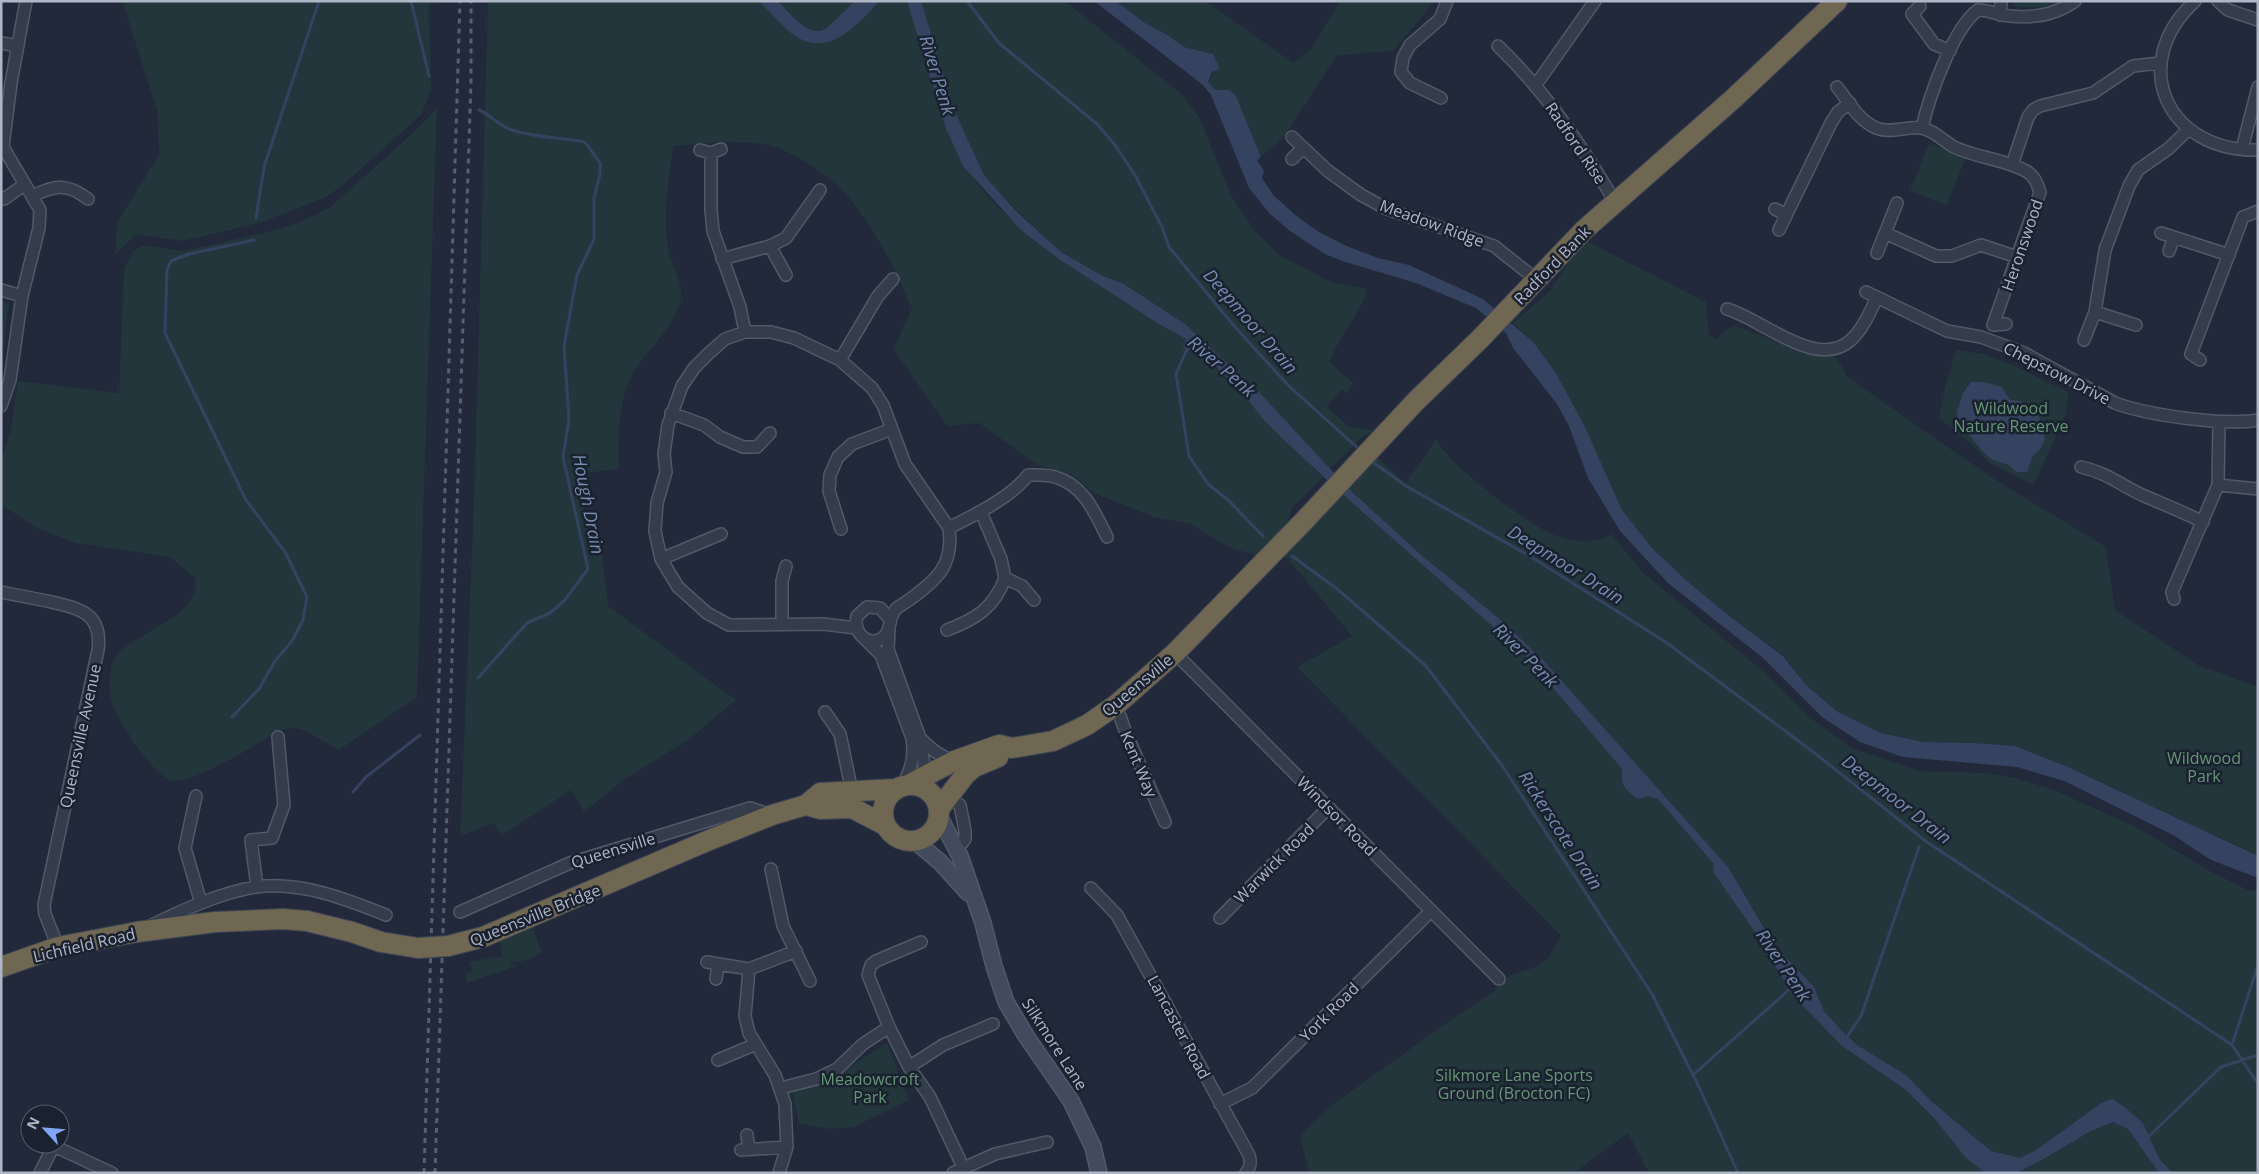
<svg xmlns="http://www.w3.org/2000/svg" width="2259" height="1174" font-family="'Open Sans',sans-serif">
  <rect width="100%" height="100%" fill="#21293a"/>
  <path fill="#23363b" d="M 122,1 L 439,1 L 439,4 L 429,4 L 431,91 L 421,115 L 342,186 L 324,198 L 259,223 L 182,241 L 137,234 L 115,255 L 117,223 L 159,155 L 157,110 Z
    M 488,1 L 758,1 L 794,35 L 855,26 L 879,1 L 907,1 C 926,41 931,87 946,128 C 972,202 1047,250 1110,290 C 1135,307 1160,324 1186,339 L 1189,351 L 1197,349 C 1240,391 1279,435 1323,477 L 1293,507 L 1285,527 L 1255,555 L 1228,547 L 1191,524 L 1154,517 L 1096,494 L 1072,475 L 1038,465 L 979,423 L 947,426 L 893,349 L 912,309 C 887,253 863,198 810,165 C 796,156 780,147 764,144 C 734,139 703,143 673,146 C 669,182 661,220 670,255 C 674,270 685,287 680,303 C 671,333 643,352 630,379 C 618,406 618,440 619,469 L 574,474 L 594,552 L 602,553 L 608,606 L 736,700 L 688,740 L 625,779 L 584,812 L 571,790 L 501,836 L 494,823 L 460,836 L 474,499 Z
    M 778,1 L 855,1 C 846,9 836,24 826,28 C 807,36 790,14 778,1 Z
    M 921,1 L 1065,1 L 1183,95 L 1200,119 L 1231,196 L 1255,231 L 1281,256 L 1331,282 L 1368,289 C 1359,315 1341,336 1329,361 L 1354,384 L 1346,393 L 1342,389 L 1327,407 L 1348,426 L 1375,431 L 1362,437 L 1330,469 L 1260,393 L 1185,324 L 1124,284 L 1101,275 L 1061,252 L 1016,210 L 984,175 L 955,112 Z
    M 1116,1 L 1206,1 L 1293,63 L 1312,48 L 1340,1 L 1435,1 L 1393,51 L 1337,55 L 1284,137 L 1261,157 L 1236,96 L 1232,91 L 1215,90 L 1208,82 L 1215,70 L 1213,54 L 1184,47 L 1166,34 L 1145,23 Z
    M 2013,1 L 2057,1 L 2062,4 L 2038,8 L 2015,7 Z
    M 437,106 L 417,697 L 339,750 C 327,744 305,728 292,728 C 278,729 266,739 254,746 C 240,754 183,788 169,780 C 154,771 143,755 133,741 C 116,713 105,702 111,668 C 116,639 179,625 192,598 C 195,592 195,585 196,579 L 170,557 L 76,543 L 41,530 L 1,505 L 1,462 L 11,429 L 18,381 L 119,393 L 124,269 L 133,251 L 141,246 L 150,246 L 183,251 L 264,233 L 300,222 L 329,208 L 404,141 L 429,117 Z
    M 1929,143 L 1966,157 L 1947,205 L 1910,191 Z
    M 1588,242 L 1706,302 L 1709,335 L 1716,339 L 1733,325 L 1809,354 L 1836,357 L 1848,377 L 1930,435 L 1999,482 L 2106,547 L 2115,610 L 2198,665 L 2258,687 L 2258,856 L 2068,767 L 2015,746 L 1974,743 L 1923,742 L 1881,733 L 1838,712 L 1806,685 L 1783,655 L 1732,618 L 1687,581 L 1652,548 L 1622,510 L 1585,427 L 1556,373 L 1534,343 L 1513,323 L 1550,291 L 1569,262 Z
    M 1,302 L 9,304 L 1,365 Z
    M 1956,350 L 1983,354 L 2010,364 L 2069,392 L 2066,414 L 2034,485 L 1991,464 L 1971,444 L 1939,418 L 1945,387 Z
    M 1436,439 C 1450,466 1528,525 1557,536 C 1576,542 1595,545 1612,534 L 1642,572 L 1762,670 L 1812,719 L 1852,748 L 1920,771 L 1986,773 L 2016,778 L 2054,790 L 2134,826 L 2212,872 L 2248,890 L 2258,892 L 2258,1173 L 2173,1173 L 2160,1160 L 2143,1123 L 2101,1103 L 2036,1150 L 2020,1158 L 1991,1151 L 1931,1101 L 1906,1075 L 1857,1045 L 1843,1032 L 1824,1011 L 1814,987 L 1774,945 L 1728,867 L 1545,662 L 1501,620 L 1419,553 L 1347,487 L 1376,456 L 1406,483 Z
    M 1341,493 L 1525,655 L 1622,769 L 1620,779 L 1648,796 L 1658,799 L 1713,863 L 1715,873 L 1761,941 L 1793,996 L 1842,1046 L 1906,1090 L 1934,1118 L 1965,1157 L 1985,1173 L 1649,1173 L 1628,1133 L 1574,1173 L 1309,1173 L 1300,1136 L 1331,1106 L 1439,1028 L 1493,992 L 1510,975 L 1536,967 L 1548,958 L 1561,936 L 1297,667 L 1352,636 L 1283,553 Z
    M 533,926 L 541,952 C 535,958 519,964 511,961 L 510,964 L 515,965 L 514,967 L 467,983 L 465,974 L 472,971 L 469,962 L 502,956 L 499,938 Z
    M 887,1043 L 909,1100 L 854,1127 L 829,1129 L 799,1123 L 792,1091 L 835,1076 Z
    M 2113,1122 L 2128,1129 L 2159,1173 L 1990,1173 L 2018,1172 L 2040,1161 L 2091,1131 Z"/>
  <path fill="#354361" d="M 758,1 L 778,1 C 790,13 811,42 829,26 C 838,18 846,9 855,1 L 879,1 C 858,25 829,58 795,36 C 781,26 771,12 758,1 Z
    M 907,1 L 921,1 L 955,112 L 984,175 L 1015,210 L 1061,252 L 1101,275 L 1124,284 L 1185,324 L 1260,393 L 1347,487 L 1419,553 L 1501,620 L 1545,662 L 1728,867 L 1774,945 L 1814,987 L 1824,1011 L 1843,1032 L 1857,1045 L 1906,1075 L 1931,1101 L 1991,1151 L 2020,1158 L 2036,1150 L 2101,1103 L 2112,1099 L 2123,1106 L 2143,1123 L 2160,1160 L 2173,1173 L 2159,1173 L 2128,1129 L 2113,1122 L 2091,1131 L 2040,1161 L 2018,1172 L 1985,1173 L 1965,1157 L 1934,1118 L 1906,1090 L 1842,1046 L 1793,996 L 1761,941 L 1714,873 L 1713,863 L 1658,799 L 1648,796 L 1638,799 C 1626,791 1619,784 1622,769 L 1525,655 L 1341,493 L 1284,440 L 1263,419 L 1244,395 L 1198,349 L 1189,351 L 1183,347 L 1186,339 L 1159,324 L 1059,259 L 1021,230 L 963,166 L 946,129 Z
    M 1094,1 L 1116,1 L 1145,23 L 1166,34 L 1184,47 L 1213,54 L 1220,69 L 1212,72 L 1208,82 L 1215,90 L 1230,90 L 1236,96 L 1261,157 L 1257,160 L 1264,171 L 1262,178 L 1274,196 L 1298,217 L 1319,232 L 1344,245 L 1378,258 L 1409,265 L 1483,299 L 1534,343 L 1556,373 L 1585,427 L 1622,510 L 1652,548 L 1687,581 L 1732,618 L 1783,656 L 1806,685 L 1838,712 L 1881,733 L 1923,742 L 1974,743 L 2015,746 L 2068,767 L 2258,856 L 2258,878 L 2211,860 L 2173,835 L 2064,781 L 2017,767 L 1903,757 L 1860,742 L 1822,717 L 1763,658 L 1668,583 L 1620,531 L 1588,478 L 1569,426 L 1557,404 L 1513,348 L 1506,333 L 1476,308 L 1416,283 L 1342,261 L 1325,254 L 1290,231 L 1270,214 L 1249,188 L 1211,95 L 1203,85 Z
    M 1971,382 L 1984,382 L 2002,387 L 2010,400 L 2021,401 C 2025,407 2028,407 2034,411 C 2041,417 2043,431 2045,439 L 2041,448 L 2033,456 L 2027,472 L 2016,472 L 2009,465 L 1993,460 L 1985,454 L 1958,422 L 1957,412 L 1963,393 Z"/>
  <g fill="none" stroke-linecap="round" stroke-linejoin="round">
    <path stroke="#354361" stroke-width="3" d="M 411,1 L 429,76
      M 967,1 L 999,43 L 1097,124 L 1115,145 L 1135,175 L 1162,227 L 1169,247 L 1235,327 L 1289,386 L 1360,450
      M 256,218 L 264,167 L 319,1
      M 1188,347 L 1176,374 L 1189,456 L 1208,484 L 1228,500 L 1263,536
      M 1370,460 L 1406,486 L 1533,558 L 1667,643 L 1812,751 L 1927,842 L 2232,1045 L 2258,1084
      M 1292,556 L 1336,588 L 1425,665 L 1501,764 L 1652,994 L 1700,1089 L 1738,1173
      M 478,678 L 527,623 L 550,613 L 564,601 L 588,569 L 563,457 L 569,419 L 564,346 L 577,275 L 594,239 L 594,198 L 600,174 L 600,163 L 585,142 C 564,138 531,137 512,130 C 499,126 491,115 479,110
      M 232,717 L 259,689 L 275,661 L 292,641 L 303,620 L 307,597 L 285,552 L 246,500 L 165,333 L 167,270 L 171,261 L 189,254 L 254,240
      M 353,792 L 366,777 L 420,735
      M 1845,1040 L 1861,1016 L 1919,847
      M 2232,1045 L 2258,965
      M 1693,1075 L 1791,988
      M 2147,1138 L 2221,1067 L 2258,1055"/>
    <g stroke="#525968" stroke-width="14">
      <path id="street" d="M 2195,1 C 2126,65 2168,152 2258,150
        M 2218,1 L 2228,10 L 2258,20
        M 1920,6 L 1912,14 L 1934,44 L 1950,51
        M 2000,15 L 2001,1
        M 1,43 L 18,46
        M 1498,46 C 1546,92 1582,146 1615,202
        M 1535,86 L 1595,1
        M 1837,87 C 1849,102 1858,120 1876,128 C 1891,134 1906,126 1921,128 C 1934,130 1943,141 1954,147 C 1977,158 2004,159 2026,171 C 2035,176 2037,184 2040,192 L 1993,325 L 2006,324
        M 1441,98 L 1410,83 L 1401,72 L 1403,58 L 1410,45 L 1440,19 L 1447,1
        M 1922,128 C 1929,97 1953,28 1978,10 C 1987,10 1994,13 2002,15 C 2028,19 2053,17 2075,1
        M 1292,137 L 1328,171 L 1361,195 L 1387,209 L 1494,246 L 1537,280
        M 2242,149 L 2258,87
        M 700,150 L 711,153 L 721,149
        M 711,153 L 711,210 L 713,231 L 740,307 L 745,332
        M 1292,159 L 1303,148
        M 2012,165 L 2028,117 L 2033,110 L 2040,106 L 2093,93 L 2133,66 L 2160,63
        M 32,196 C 56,185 67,183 88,199
        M 1,198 L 4,199 L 25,184
        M 1775,209 L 1786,215
        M 1779,230 L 1831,123 L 1838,112 L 1850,103
        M 1885,233 L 1936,256 L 1952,256 L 1981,245 L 2017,257
        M 2161,233 L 2229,255
        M 770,246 L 786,275
        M 2169,251 L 2174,237
        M 1877,253 L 1897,203
        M 722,259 L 770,246 L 786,238 L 820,190
        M 1,290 L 22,296
        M 1866,292 L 1947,331 L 1981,337 L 2024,353 L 2115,403 C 2147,415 2224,426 2258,420
        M 1727,309 C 1762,319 1817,371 1851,340 C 1863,329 1870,312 1877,297
        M 2095,312 L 2136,325
        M 2084,340 L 2095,312 L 2105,250 L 2129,186 L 2138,170 L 2168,149 L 2189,129
        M 840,360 L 878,296 L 893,279
        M 2200,360 L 2191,354 L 2243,217 L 2258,211
        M 1,406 L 10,380 L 22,296 L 39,228 L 40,210 L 3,147 L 11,83 L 26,1
        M 671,413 L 704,425 L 720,437 L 743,447 L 757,447 L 770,433
        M 2081,467 C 2105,472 2121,485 2142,495 C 2163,504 2183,512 2203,522
        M 2218,485 L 2258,489
        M 981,512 L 1001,559 L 1005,578
        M 949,528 C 974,515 1012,497 1028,475 C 1036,475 1047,474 1055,477 C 1084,485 1095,513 1107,537
        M 841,529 L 829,491 L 830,475 L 838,457 L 852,444 L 892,429
        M 661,559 L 721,534
        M 1005,578 L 1022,586 L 1034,600
        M 1,592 C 17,595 32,598 47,601 C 78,608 103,612 98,650 L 44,905 L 45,914 L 58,947
        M 2174,599 L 2172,592 L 2218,485 L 2219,422
        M 782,624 L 782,581 L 786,566
        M 856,628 L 823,624 L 729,625 L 707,613 L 678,587 L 661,559 L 655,531 L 657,503 L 666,472 L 664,454 L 668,425 L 682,386 L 694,368 L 709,353 L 725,339 L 745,332 L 771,332 L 794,338 L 840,360 L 872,388 L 883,405 L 905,464 L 949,528 C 954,565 937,580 909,600 C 905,603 899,606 896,609 C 887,618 893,632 881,639 C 865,647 853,630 857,616 L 867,607 L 880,608 L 889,618
        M 889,630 L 888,649 L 920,738 L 925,771 L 933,795
        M 947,630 C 976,619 994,608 1005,578
        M 865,639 L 881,655 L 912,738 C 915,756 911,770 902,786
        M 1175,653 L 1499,979
        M 1116,705 L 1126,733 L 1165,822
        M 825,712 L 840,734 L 852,792
        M 920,738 C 931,749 939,756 954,761
        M 196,796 L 185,848 L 201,903
        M 944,804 L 954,801 L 960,805 L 965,831 L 965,839 L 962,843 L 954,842
        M 771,869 L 783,926 L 810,981
        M 257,887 L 251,840 L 272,838 L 284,805 L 278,737
        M 1091,888 L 1117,915 L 1249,1155 C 1251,1162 1251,1167 1246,1173
        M 460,912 L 570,863 L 750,808 L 771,815
        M 1220,918 L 1328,808
        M 152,925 C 185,909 220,893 256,887 C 300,881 346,899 386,915
        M 921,942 L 876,961 L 871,965 L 868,975 L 889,1027 L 909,1067 L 930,1097 L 963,1167
        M 707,962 L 749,969 L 796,951
        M 749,969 L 745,1016 L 749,1033 L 775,1075 L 785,1104 L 787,1147 L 779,1173
        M 716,979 L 718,964
        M 718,1060 L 756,1044
        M 909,1067 L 943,1045 L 993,1024
        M 781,1088 L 816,1079 L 837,1069 L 863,1044 L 889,1027
        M 1220,1104 L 1252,1088 L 1431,911
        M 747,1135 L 749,1149
        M 741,1150 L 787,1147
        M 40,1173 L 51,1151 L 56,1147 L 112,1173
        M 953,1173 L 995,1154 L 1047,1142"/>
    </g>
    <g stroke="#525968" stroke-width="18">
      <path id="secondary" d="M 939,816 L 960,856 L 983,923 L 994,966 L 1006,1002 L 1026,1036 L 1071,1101 L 1093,1147 L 1099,1173
        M 915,841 L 940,862 L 968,893"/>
    </g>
    <g stroke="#3f4655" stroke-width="22">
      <path id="highway" d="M883 813a28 28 0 1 1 56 0a28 28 0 1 1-56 0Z
        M 908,785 L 954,761 L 999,745 L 1012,748 L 1053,741 L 1087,725 L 1116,705 L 1175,653 L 1303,522 L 1416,401 L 1480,339 L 1584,230 L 1733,99 L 1837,1
        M 806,805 L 820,809 L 852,808 L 885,825
        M 939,809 L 965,775 L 974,767 L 998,757
        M 448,946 L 483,937 L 707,841 L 772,815 L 806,805 L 820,793 L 896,789
        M 1,967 L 58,947 L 137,932 L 215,922 L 283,919 L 307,921 L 352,932 L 381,942 L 418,948"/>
    </g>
    <use href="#street" stroke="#353c4a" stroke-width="11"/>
    <use href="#secondary" stroke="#434a5d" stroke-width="15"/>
    <use href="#highway" stroke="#706752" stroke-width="20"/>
    <path stroke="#575f71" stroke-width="3" stroke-dasharray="5 5" stroke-linecap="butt" d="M 424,1173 L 460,1
      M 435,1173 L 471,82 L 471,1"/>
    <g stroke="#3f4655" stroke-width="22" stroke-linecap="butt">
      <path id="highway-bridge" d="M 418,948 L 448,946"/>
    </g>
    <use href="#highway-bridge" stroke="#706752" stroke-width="20"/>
  </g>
  <g text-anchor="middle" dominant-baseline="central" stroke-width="5" stroke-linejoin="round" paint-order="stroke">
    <g font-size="16" fill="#afb6c6" stroke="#1a212f">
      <text transform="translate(1576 143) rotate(56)">Radford Rise</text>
      <text transform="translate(1432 223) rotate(20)">Meadow Ridge</text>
      <text transform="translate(2022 245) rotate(-71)">Heronswood</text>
      <text transform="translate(1552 265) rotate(-46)">Radford Bank</text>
      <text transform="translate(2057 373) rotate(27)">Chepstow Drive</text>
      <text transform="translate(1137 685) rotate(-40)">Queensville</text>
      <text transform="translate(80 736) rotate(-78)">Queensville Avenue</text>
      <text transform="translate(1139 764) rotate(67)">Kent Way</text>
      <text transform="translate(1337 816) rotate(45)">Windsor Road</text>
      <text transform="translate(613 850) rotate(-17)">Queensville</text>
      <text transform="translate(1274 863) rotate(-45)">Warwick Road</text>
      <text transform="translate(535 915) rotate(-22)">Queensville Bridge</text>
      <text transform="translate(84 945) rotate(-13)">Lichfield Road</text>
      <text transform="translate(1329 1012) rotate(-45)">York Road</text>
      <text transform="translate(1179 1027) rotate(62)">Lancaster Road</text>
      <text transform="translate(1055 1044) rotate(57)">Silkmore Lane</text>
    </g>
    <g font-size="16" fill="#669776" stroke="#1a212f">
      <text x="2011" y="408">Wildwood<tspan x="2011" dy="18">Nature Reserve</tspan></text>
      <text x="2204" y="758">Wildwood<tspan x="2204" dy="18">Park</tspan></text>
      <text x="1514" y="1075">Silkmore Lane Sports<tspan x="1514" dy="18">Ground (Brocton FC)</tspan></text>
      <text x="870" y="1079">Meadowcroft<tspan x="870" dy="18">Park</tspan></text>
    </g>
    <g font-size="18" font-style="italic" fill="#778aaf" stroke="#1a212f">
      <text transform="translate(938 75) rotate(73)">River Penk</text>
      <text transform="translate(1251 321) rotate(49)">Deepmoor Drain</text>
      <text transform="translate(1222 366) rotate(41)">River Penk</text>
      <text transform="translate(589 504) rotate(79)">Hough Drain</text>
      <text transform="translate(1566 564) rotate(32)">Deepmoor Drain</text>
      <text transform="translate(1526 655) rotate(45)">River Penk</text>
      <text transform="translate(1897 799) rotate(38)">Deepmoor Drain</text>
      <text transform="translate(1561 830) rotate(57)">Rickerscote Drain</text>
      <text transform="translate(1784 965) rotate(56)">River Penk</text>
    </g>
  </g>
  <rect width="2259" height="1174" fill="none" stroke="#afb6c6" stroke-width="5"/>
  <g transform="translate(45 1129) rotate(296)"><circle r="24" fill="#1a212f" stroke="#565d6b"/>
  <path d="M0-4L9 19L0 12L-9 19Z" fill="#82a5f9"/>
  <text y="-8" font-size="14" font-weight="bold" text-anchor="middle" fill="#afb6c6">N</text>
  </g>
</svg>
